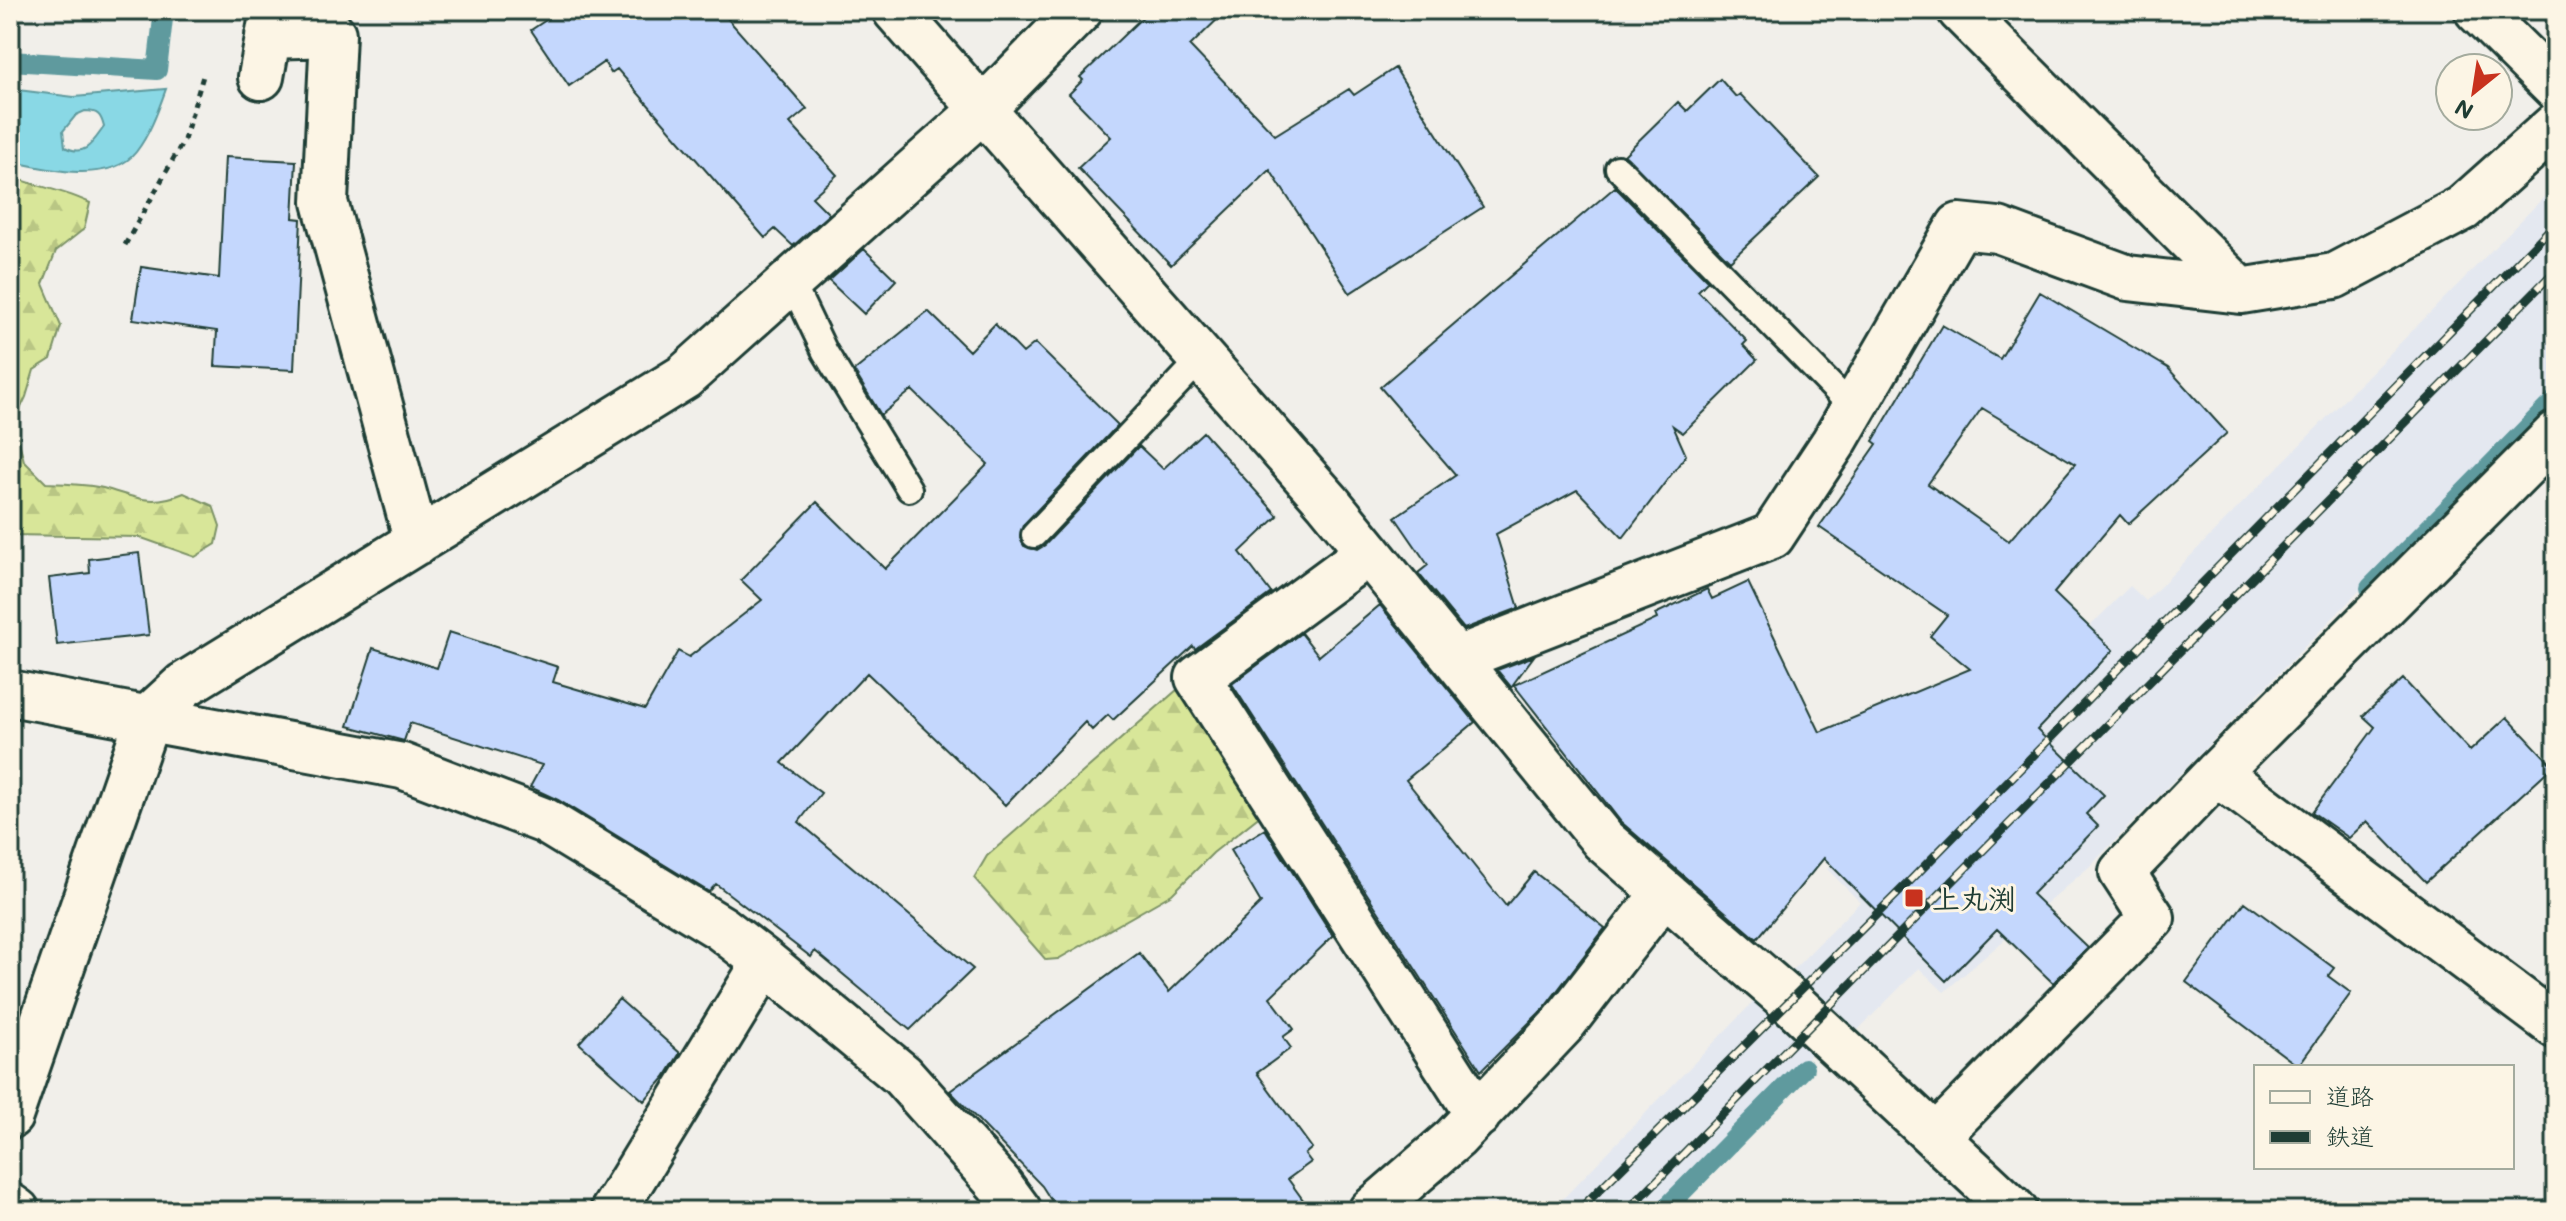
<svg xmlns="http://www.w3.org/2000/svg" width="2566" height="1221" font-family="Mali,'Klee One',sans-serif">
  <defs>
    <pattern id="forest-firs" width="22" height="20" patternUnits="userSpaceOnUse" patternTransform="scale(2)"><rect width="22" height="20" fill="#d8e699"/><path d="M5 1l3.5 6h-7zM16 11l3.5 6h-7z" fill="#b9c684"/></pattern>
  </defs>
  <rect width="100%" height="100%" fill="#f1efea"/>
  <filter id="ink" filterUnits="userSpaceOnUse"><feTurbulence type="fractalNoise" baseFrequency=".0125" numOctaves="2"/><feDisplacementMap in="SourceGraphic" scale="16" xChannelSelector="R" yChannelSelector="G"/><feConvolveMatrix kernelMatrix="1 2 1 2 8 2 1 2 1" color-interpolation-filters="sRGB"/></filter>
  <g filter="url(#ink)">
    <path fill="#e4e8f0" d="M 2556,185 L 2556,390 L 2090,866 L 1944,992 L 1919,968 L 1853,1035 L 1790,973 L 1860,902 L 1827,869 L 1994,699 L 2007,710 L 2130,586 L 2146,601 Z
      M 1756,999 L 1816,1049 L 1656,1211 L 1551,1211 Z"/>
    <path fill="url(#forest-firs)" stroke="#7c9266" stroke-width="2" d="M 10,176 C 37,187 64,190 90,203 L 84,229 L 56,251 L 43,284 L 61,326 L 51,359 L 34,370 L 26,397 L 14,422 L 24,461 L 46,483 C 65,484 85,484 103,488 C 136,497 150,507 184,493 L 213,506 L 220,526 L 216,544 L 195,557 L 139,537 L 10,535 Z
      M 1186,682 L 1271,807 L 1213,853 L 1172,894 L 1058,959 L 1046,960 L 974,878 L 987,856 Z"/>
    <path fill="#89d8e5" stroke="#5f9a9e" stroke-width="2" fill-rule="evenodd" d="M 10,89 L 74,97 L 166,89 C 158,111 150,134 136,152 C 110,185 45,169 10,161 ZM 85,111 C 98,111 101,115 104,127 C 93,142 85,158 65,147 L 63,131 L 76,115 Z"/>
    <g fill="none" stroke-linecap="round" stroke-linejoin="round">
      <path stroke="#5f9a9e" stroke-width="20" d="M 10,61 L 157,70 L 164,10
        M 2370,588 L 2556,399
        M 1663,1211 L 1804,1068"/>
    </g>
    <path fill="#c4d7fd" stroke="#1f3d34" stroke-width="2" fill-rule="evenodd" d="M 561,10 L 720,10 L 807,109 L 790,123 L 837,175 L 812,197 L 829,214 L 793,246 L 775,229 L 765,238 L 617,69 L 611,73 L 604,62 L 569,86 L 531,30 Z
      M 1150,10 L 1227,10 L 1190,46 L 1275,135 L 1349,89 L 1354,95 L 1395,68 L 1483,207 L 1350,293 L 1270,170 L 1171,265 L 1078,168 L 1111,137 L 1069,94 L 1083,80 L 1080,77 Z
      M 1720,79 L 1736,97 L 1740,94 L 1819,177 L 1730,261 L 1624,155 L 1678,102 L 1687,111 Z
      M 225,157 L 296,161 L 293,218 L 301,219 L 294,370 L 215,366 L 217,331 L 133,319 L 141,267 L 219,278 Z
      M 1615,187 L 1708,281 L 1698,291 L 1747,341 L 1743,345 L 1757,360 L 1683,433 L 1673,426 L 1686,455 L 1623,538 L 1577,490 L 1496,534 L 1519,608 L 1464,629 L 1418,573 L 1428,565 L 1395,517 L 1456,475 L 1380,387 Z
      M 864,249 L 896,280 L 864,314 L 829,281 Z
      M 2040,292 L 2168,368 L 2227,433 L 2128,524 L 2120,515 L 2054,593 L 2113,650 L 2037,730 L 2104,795 L 2086,814 L 2098,826 L 2032,894 L 2088,948 L 2053,983 L 1997,929 L 1946,981 L 1824,858 L 1757,939 L 1621,822 L 1514,685 L 1657,619 L 1655,614 L 1707,589 L 1712,599 L 1748,582 L 1820,732 L 1970,669 L 1930,636 L 1947,615 L 1819,527 L 1877,444 L 1873,441 L 1942,325 L 2000,359 ZM 1982,408 L 2075,464 L 2009,541 L 1928,484 Z
      M 928,311 L 969,351 L 995,324 L 1023,353 L 1035,343 L 1118,425 L 1023,525 L 1020,538 L 1024,546 L 1037,550 L 1045,545 L 1139,446 L 1163,469 L 1203,432 L 1278,516 L 1240,552 L 1271,593 L 1195,649 L 1193,646 L 1113,720 L 1108,715 L 1092,730 L 1085,722 L 1005,805 L 867,673 L 782,763 L 821,793 L 799,822 L 973,969 L 910,1030 L 815,951 L 811,957 L 716,884 L 709,892 L 558,800 L 530,787 L 542,765 L 410,723 L 404,741 L 348,726 L 373,648 L 437,668 L 449,632 L 558,667 L 553,682 L 645,709 L 678,651 L 689,657 L 762,600 L 741,580 L 817,502 L 885,569 L 988,464 L 912,390 L 881,415 L 854,371 Z
      M 139,553 L 149,635 L 57,645 L 49,578 L 90,573 L 89,559 Z
      M 1380,605 L 1475,722 L 1406,780 L 1506,906 L 1534,872 L 1605,928 L 1544,1008 L 1481,1071 L 1232,684 L 1301,633 L 1319,656 Z
      M 1534,656 L 1511,687 L 1497,670 Z
      M 2403,679 L 2470,751 L 2507,717 L 2553,766 L 2426,882 L 2367,821 L 2349,838 L 2312,812 L 2375,727 L 2363,716 Z
      M 1265,829 L 1333,936 L 1270,997 L 1294,1029 L 1283,1037 L 1291,1048 L 1257,1073 L 1312,1148 L 1305,1154 L 1311,1162 L 1288,1179 L 1311,1211 L 1058,1211 L 1042,1186 L 950,1091 L 1139,953 L 1169,992 L 1261,903 L 1230,850 Z
      M 2245,902 L 2334,968 L 2328,976 L 2351,993 L 2298,1066 L 2186,982 Z
      M 619,999 L 680,1053 L 665,1077 L 644,1101 L 579,1043 Z"/>
    <g fill="none" stroke-linecap="round" stroke-linejoin="round">
      <g stroke="#1f3d34" stroke-width="30">
        <path id="service" d="M 1618,168 L 1853,408
          M 791,281 L 825,352 L 909,489
          M 1034,535 L 1201,359"/>
      </g>
      <g stroke="#1f3d34" stroke-width="50">
        <path id="minor" d="M 895,10 L 1328,502 L 1603,840 L 1790,1001 L 2015,1211
          M 1960,10 L 2241,291
          M 2477,10 L 2556,88
          M 268,36 L 333,34 L 325,202 L 417,542
          M 261,77 L 273,10
          M 1369,552 L 1198,678 L 1478,1115
          M 1457,659 L 1772,536 L 1834,442 L 1959,226 L 1998,230 L 2128,278 L 2241,291 L 2334,276 L 2463,208 L 2556,125
          M 10,693 L 402,766 L 545,821 L 721,928 L 765,962 L 902,1075 L 1000,1185 L 1019,1211
          M 2217,773 L 2556,1026
          M 10,1116 L 148,718 L 184,685 L 684,377 L 982,110 L 1080,10
          M 1936,1137 L 2152,918 L 2122,872 L 2217,773 L 2556,434
          M 10,1206 L 17,1211
          M 613,1211 L 765,962
          M 1371,1211 L 1455,1138 L 1563,1024 L 1664,893"/>
      </g>
      <path stroke="#1f3d34" stroke-width="5" stroke-dasharray="6 6" stroke-linecap="butt" d="M 125,245 L 184,140 L 203,76"/>
      <use href="#service" stroke="#fcf5e5" stroke-width="24"/>
      <use href="#minor" stroke="#fcf5e5" stroke-width="44"/>
      <g stroke="#1f3d34" stroke-width="9">
        <path id="rail" d="M 1578,1211 L 1906,885 L 2556,223
          M 1627,1211 L 2556,270"/>
      </g>
      <use href="#rail" stroke="#fcf5e5" stroke-width="6" stroke-dasharray="18" stroke-linecap="butt"/>
    </g>
  </g>
  <rect fill="#c8321e" stroke="#fcf5e5" stroke-width="3" x="1904" y="888" width="20" height="20" rx="4"/>
  <g text-anchor="middle" dominant-baseline="central" stroke-width="6" stroke-linejoin="round" paint-order="stroke">
    <g font-size="28" font-weight="bold" fill="#1f3d34" stroke="#fcf5e5" text-anchor="start">
      <text x="1932" y="898">上丸渕</text>
    </g>
  </g>
  <rect width="2566" height="1221" fill="none" stroke="#fcf5e5" stroke-width="40"/>
  <rect x="20" y="20" width="2526" height="1181" fill="none" stroke="#1f3d34" stroke-width="3" filter="url(#ink)"/>
  <rect x="2254" y="1065" width="260" height="104" fill="#fcf5e5" stroke="#a4ab9e" stroke-width="2"/>
  <rect x="2270" y="1091" width="40" height="12" fill="#fcf5e5" stroke="#a4ab9e" stroke-width="2"/>
  <text x="2326" y="1105" font-size="24" fill="#1f3d34">道路</text>
  <rect x="2270" y="1131" width="40" height="12" fill="#1f3d34" stroke="#a4ab9e" stroke-width="2"/>
  <text x="2326" y="1145" font-size="24" fill="#1f3d34">鉄道</text>
  <g transform="translate(2474 92) rotate(210)"><circle r="38" fill="#fcf5e5" stroke="#a4ab9e" stroke-width="2"/>
  <path d="M0-6L14 30L0 20L-14 30Z" fill="#c8321e"/>
  <text y="-12" font-size="22" font-weight="bold" text-anchor="middle" fill="#1f3d34">N</text>
  </g>
</svg>
